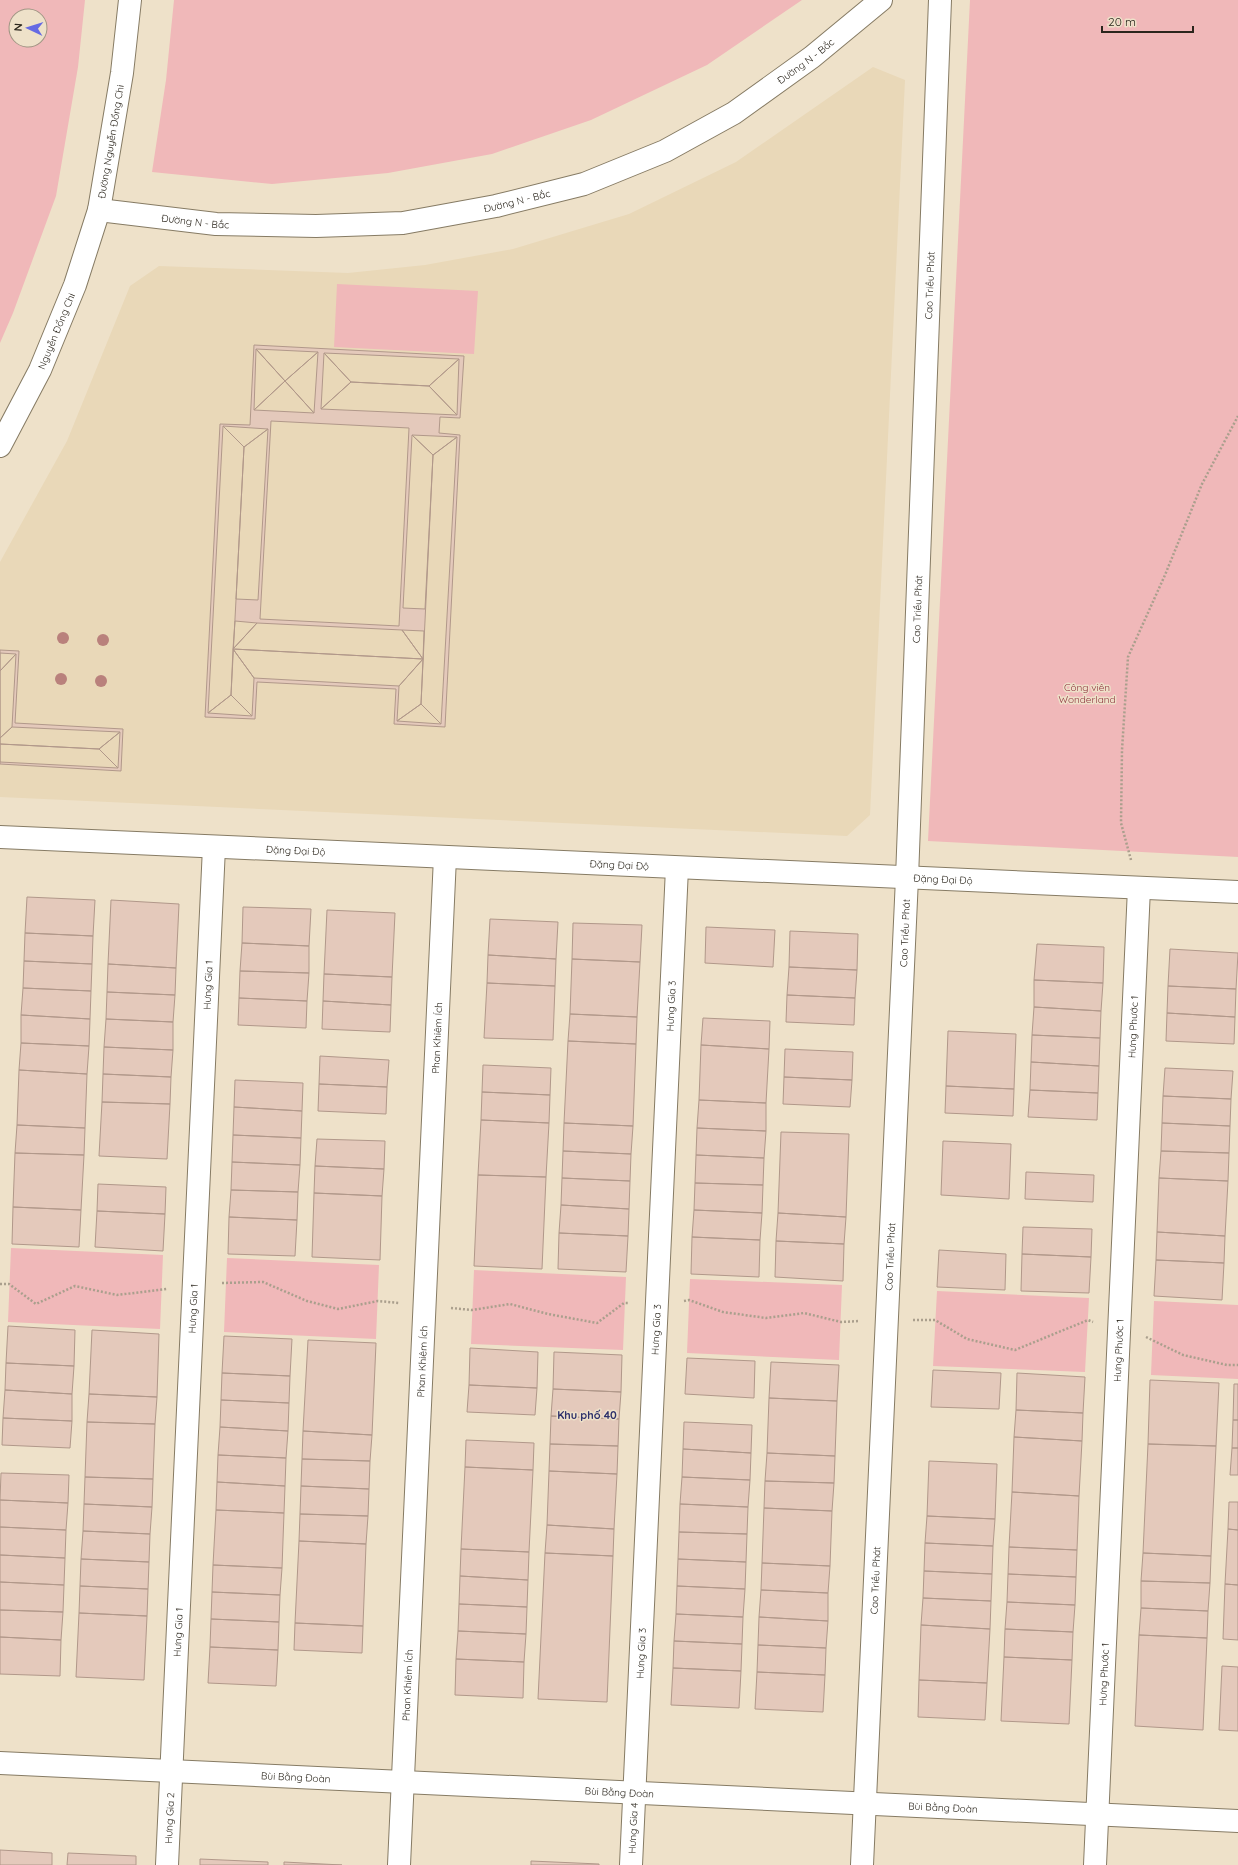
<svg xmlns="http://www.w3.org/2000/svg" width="1238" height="1865" font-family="Quicksand,sans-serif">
  <rect width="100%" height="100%" fill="#eee1c9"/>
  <path fill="#e9d8b8" d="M 873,67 L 905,80 L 870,815 L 847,836 L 0,797 L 0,562 L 67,441 L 130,286 L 159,266 L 348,273 L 425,265 L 513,249 L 629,214 L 736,162 Z"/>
  <path fill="#f0b8b9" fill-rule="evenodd" d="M 0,0 L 85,0 L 78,67 L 56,196 L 13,313 L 0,343 ZM 16,16 L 40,16 L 40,40 L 16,40 Z
    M 174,0 L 802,0 L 707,65 L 591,120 L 492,154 L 388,173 L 272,184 L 152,172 L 166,80 Z
    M 970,0 L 1238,0 L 1238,857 L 928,841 Z
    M 337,284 L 478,291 L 474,354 L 334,347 Z
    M 11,1248 L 163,1255 L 160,1329 L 8,1322 Z
    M 227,1258 L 379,1265 L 376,1339 L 224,1332 Z
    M 474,1270 L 626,1277 L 623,1350 L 471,1344 Z
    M 690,1279 L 842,1285 L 839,1360 L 687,1353 Z
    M 937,1291 L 1089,1298 L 1085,1372 L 933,1366 Z
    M 1154,1301 L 1238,1305 L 1238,1379 L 1151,1375 Z"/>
  <path fill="#e4c9bb" stroke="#b1988a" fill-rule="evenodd" d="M 254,345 L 464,356 L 460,418 L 440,417 L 439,433 L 460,435 L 445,727 L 394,724 L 396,689 L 257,682 L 255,719 L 205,717 L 220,424 L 250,425 ZM 271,421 L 409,428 L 399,626 L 260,619 Z
    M 256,349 L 318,352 L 285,381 Z
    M 256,349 L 285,381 L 254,410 Z
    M 318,352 L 314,413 L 285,381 Z
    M 324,353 L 351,382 L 321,409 Z
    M 324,353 L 459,359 L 429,386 L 351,382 Z
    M 459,359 L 457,415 L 429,386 Z
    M 285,381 L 314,413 L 254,410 Z
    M 351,382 L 429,386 L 457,415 L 321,409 Z
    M 223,426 L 268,429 L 244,447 Z
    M 223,426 L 244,447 L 231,695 L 208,713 Z
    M 268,429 L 258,600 L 236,599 L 244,447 Z
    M 412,435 L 433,455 L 425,609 L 403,608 Z
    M 412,435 L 457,437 L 433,455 Z
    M 457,437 L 441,724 L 421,704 L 433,455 Z
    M 235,621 L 257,623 L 233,649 Z
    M 257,623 L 402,630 L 423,659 L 233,649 Z
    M 402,630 L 424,631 L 423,659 Z
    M 233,649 L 254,678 L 252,716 L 231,695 Z
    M 233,649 L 423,659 L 399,686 L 254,678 Z
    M 0,650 L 19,651 L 15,723 L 123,729 L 121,771 L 0,764 Z
    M 0,653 L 16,654 L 0,671 Z
    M 16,654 L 12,727 L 0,738 L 0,671 Z
    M 423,659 L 421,704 L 397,721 L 399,686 Z
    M 231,695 L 252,716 L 208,713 Z
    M 421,704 L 441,724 L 397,721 Z
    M 12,727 L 120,732 L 99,749 L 0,744 L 0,738 Z
    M 120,732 L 118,768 L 99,749 Z
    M 0,744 L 99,749 L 118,768 L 0,762 Z
    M 27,897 L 95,900 L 93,936 L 25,933 Z
    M 111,900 L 179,904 L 176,968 L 108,964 Z
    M 243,907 L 311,909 L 309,946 L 242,943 Z
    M 327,910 L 395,913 L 392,977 L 324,974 Z
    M 490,919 L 558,922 L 556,959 L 488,955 Z
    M 573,923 L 642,925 L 640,962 L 572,959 Z
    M 706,927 L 775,930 L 773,967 L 705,963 Z
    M 790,931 L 858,934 L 857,970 L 789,967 Z
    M 25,933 L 93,936 L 92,964 L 24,961 Z
    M 242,943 L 309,946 L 309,973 L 240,971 Z
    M 1037,944 L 1104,947 L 1103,983 L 1034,980 Z
    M 1170,949 L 1238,953 L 1236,989 L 1168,986 Z
    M 488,955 L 556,959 L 555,986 L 487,983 Z
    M 572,959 L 640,962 L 637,1017 L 570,1014 Z
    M 24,961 L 92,964 L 91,991 L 23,988 Z
    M 108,964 L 176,968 L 175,995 L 107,992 Z
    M 789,967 L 857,970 L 855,998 L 787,995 Z
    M 240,971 L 309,973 L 307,1001 L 239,998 Z
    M 324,974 L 392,977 L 391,1005 L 323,1001 Z
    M 1034,980 L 1103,983 L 1101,1011 L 1034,1007 Z
    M 487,983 L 555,986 L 553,1040 L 484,1038 Z
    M 1168,986 L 1236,989 L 1235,1017 L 1167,1013 Z
    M 23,988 L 91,991 L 90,1019 L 21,1015 Z
    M 107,992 L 175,995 L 173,1022 L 106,1019 Z
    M 787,995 L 855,998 L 854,1025 L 786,1022 Z
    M 239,998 L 307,1001 L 306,1028 L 238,1025 Z
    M 323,1001 L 391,1005 L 390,1032 L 322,1029 Z
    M 1034,1007 L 1101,1011 L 1100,1038 L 1032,1035 Z
    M 1167,1013 L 1235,1017 L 1234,1044 L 1166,1041 Z
    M 570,1014 L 637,1017 L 636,1044 L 568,1041 Z
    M 21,1015 L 90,1019 L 89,1046 L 21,1043 Z
    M 703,1018 L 770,1021 L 769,1049 L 701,1045 Z
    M 106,1019 L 173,1022 L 173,1050 L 104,1047 Z
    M 948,1031 L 1016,1034 L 1014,1089 L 946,1086 Z
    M 1032,1035 L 1100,1038 L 1099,1066 L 1031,1062 Z
    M 568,1041 L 636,1044 L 633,1126 L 564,1123 Z
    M 21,1043 L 89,1046 L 87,1074 L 19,1070 Z
    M 701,1045 L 769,1049 L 766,1103 L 699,1100 Z
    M 104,1047 L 173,1050 L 171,1077 L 103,1074 Z
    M 785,1049 L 853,1052 L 852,1080 L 784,1077 Z
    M 320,1056 L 389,1060 L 387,1087 L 319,1084 Z
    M 1031,1062 L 1099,1066 L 1098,1093 L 1030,1090 Z
    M 483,1065 L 551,1068 L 550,1095 L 482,1092 Z
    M 1165,1068 L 1233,1071 L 1231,1099 L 1163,1096 Z
    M 19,1070 L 87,1074 L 85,1128 L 17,1125 Z
    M 103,1074 L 171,1077 L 170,1104 L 102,1102 Z
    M 784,1077 L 852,1080 L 850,1107 L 783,1104 Z
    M 235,1080 L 303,1083 L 302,1111 L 234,1107 Z
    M 319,1084 L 387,1087 L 386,1114 L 318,1111 Z
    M 946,1086 L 1014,1089 L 1013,1116 L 945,1113 Z
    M 1030,1090 L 1098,1093 L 1097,1120 L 1028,1117 Z
    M 482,1092 L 550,1095 L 549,1123 L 481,1120 Z
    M 1163,1096 L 1231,1099 L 1230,1126 L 1162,1123 Z
    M 699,1100 L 766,1103 L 766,1131 L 697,1128 Z
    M 102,1102 L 170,1104 L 167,1159 L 99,1156 Z
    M 234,1107 L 302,1111 L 301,1138 L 233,1135 Z
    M 481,1120 L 549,1123 L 546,1177 L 478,1175 Z
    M 564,1123 L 633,1126 L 631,1154 L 563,1151 Z
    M 1162,1123 L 1230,1126 L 1229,1153 L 1161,1151 Z
    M 17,1125 L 85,1128 L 84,1155 L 15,1153 Z
    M 697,1128 L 766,1131 L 764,1158 L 696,1155 Z
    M 781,1132 L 849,1134 L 846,1217 L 778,1213 Z
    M 233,1135 L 301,1138 L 300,1165 L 232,1162 Z
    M 317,1139 L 385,1141 L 384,1169 L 315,1166 Z
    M 943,1141 L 1011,1144 L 1009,1199 L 941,1195 Z
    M 563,1151 L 631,1154 L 630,1181 L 562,1178 Z
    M 1161,1151 L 1229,1153 L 1228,1181 L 1159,1178 Z
    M 15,1153 L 84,1155 L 81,1210 L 13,1207 Z
    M 696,1155 L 764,1158 L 763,1185 L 695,1183 Z
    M 232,1162 L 300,1165 L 298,1192 L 231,1190 Z
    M 315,1166 L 384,1169 L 382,1196 L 314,1193 Z
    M 1026,1172 L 1094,1175 L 1093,1202 L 1025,1199 Z
    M 478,1175 L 546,1177 L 542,1269 L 474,1266 Z
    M 562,1178 L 630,1181 L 629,1209 L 561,1205 Z
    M 1159,1178 L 1228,1181 L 1225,1236 L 1157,1232 Z
    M 695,1183 L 763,1185 L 762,1213 L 694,1210 Z
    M 98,1184 L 166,1187 L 165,1214 L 97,1211 Z
    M 231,1190 L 298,1192 L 297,1220 L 229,1217 Z
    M 314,1193 L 382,1196 L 380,1260 L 312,1257 Z
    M 561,1205 L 629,1209 L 628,1236 L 559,1233 Z
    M 13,1207 L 81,1210 L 79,1247 L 12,1244 Z
    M 694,1210 L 762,1213 L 760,1240 L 692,1237 Z
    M 97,1211 L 165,1214 L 163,1251 L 95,1247 Z
    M 778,1213 L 846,1217 L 844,1244 L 776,1241 Z
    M 229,1217 L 297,1220 L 295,1256 L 228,1254 Z
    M 1023,1227 L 1092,1229 L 1091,1257 L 1022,1254 Z
    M 1157,1232 L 1225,1236 L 1224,1263 L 1156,1260 Z
    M 559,1233 L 628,1236 L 626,1272 L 558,1269 Z
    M 692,1237 L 760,1240 L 759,1277 L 691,1274 Z
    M 776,1241 L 844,1244 L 843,1281 L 775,1277 Z
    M 939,1250 L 1006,1254 L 1005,1290 L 937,1287 Z
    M 1022,1254 L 1091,1257 L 1089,1293 L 1021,1291 Z
    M 1156,1260 L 1224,1263 L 1222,1300 L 1154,1296 Z
    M 8,1326 L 75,1330 L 74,1366 L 6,1363 Z
    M 92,1330 L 159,1334 L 157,1397 L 89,1394 Z
    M 224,1336 L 292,1339 L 290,1376 L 222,1373 Z
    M 308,1340 L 376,1343 L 372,1435 L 303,1431 Z
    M 470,1348 L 538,1352 L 537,1388 L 469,1385 Z
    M 554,1352 L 622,1355 L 621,1392 L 553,1389 Z
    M 687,1358 L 755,1361 L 754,1398 L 685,1394 Z
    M 771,1362 L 839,1365 L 837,1401 L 769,1398 Z
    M 6,1363 L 74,1366 L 72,1394 L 5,1390 Z
    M 933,1370 L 1001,1373 L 999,1409 L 931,1407 Z
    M 222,1373 L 290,1376 L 289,1403 L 221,1400 Z
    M 1017,1373 L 1085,1377 L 1083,1413 L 1016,1410 Z
    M 1150,1380 L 1219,1383 L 1216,1446 L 1148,1444 Z
    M 1234,1384 L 1238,1384 L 1238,1420 L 1233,1420 Z
    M 469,1385 L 537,1388 L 535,1415 L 467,1412 Z
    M 553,1389 L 621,1392 L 619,1419 L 551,1416 Z
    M 5,1390 L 72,1394 L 72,1421 L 3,1418 Z
    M 89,1394 L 157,1397 L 155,1424 L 87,1422 Z
    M 769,1398 L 837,1401 L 835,1456 L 767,1453 Z
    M 221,1400 L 289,1403 L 288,1431 L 220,1427 Z
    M 1016,1410 L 1083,1413 L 1082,1441 L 1014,1437 Z
    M 551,1416 L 619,1419 L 618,1446 L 550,1444 Z
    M 3,1418 L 72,1421 L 70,1448 L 2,1445 Z
    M 1233,1420 L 1238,1420 L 1238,1448 L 1232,1448 Z
    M 87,1422 L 155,1424 L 153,1479 L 85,1477 Z
    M 684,1422 L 752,1425 L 751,1453 L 683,1449 Z
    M 220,1427 L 288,1431 L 286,1458 L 218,1455 Z
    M 303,1431 L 372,1435 L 370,1461 L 302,1459 Z
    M 1014,1437 L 1082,1441 L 1079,1496 L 1012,1492 Z
    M 466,1440 L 534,1443 L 533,1470 L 465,1467 Z
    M 550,1444 L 618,1446 L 617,1474 L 549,1471 Z
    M 1148,1444 L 1216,1446 L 1211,1556 L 1143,1553 Z
    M 1232,1448 L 1238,1448 L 1238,1475 L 1230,1475 Z
    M 683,1449 L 751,1453 L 750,1480 L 682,1477 Z
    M 767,1453 L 835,1456 L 834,1483 L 765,1481 Z
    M 218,1455 L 286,1458 L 285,1486 L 217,1482 Z
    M 302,1459 L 370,1461 L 369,1489 L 301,1486 Z
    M 929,1461 L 997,1464 L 995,1519 L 927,1516 Z
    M 465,1467 L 533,1470 L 529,1552 L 461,1549 Z
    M 549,1471 L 617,1474 L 614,1529 L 547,1525 Z
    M 1,1473 L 69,1475 L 68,1503 L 0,1500 Z
    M 85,1477 L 153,1479 L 152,1507 L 84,1504 Z
    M 682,1477 L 750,1480 L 748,1507 L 680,1504 Z
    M 765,1481 L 834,1483 L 832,1511 L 764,1508 Z
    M 217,1482 L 285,1486 L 284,1513 L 216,1510 Z
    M 301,1486 L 369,1489 L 368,1516 L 300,1514 Z
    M 1012,1492 L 1079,1496 L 1077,1550 L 1009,1547 Z
    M 0,1500 L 68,1503 L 66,1530 L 0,1527 Z
    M 1229,1502 L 1238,1502 L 1238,1530 L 1228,1529 Z
    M 84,1504 L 152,1507 L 150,1534 L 83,1531 Z
    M 680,1504 L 748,1507 L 747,1534 L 679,1532 Z
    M 764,1508 L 832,1511 L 830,1566 L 762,1563 Z
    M 216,1510 L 284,1513 L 282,1568 L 213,1565 Z
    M 300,1514 L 368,1516 L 366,1544 L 299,1541 Z
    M 927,1516 L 995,1519 L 993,1546 L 925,1543 Z
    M 547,1525 L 614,1529 L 613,1556 L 545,1553 Z
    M 0,1527 L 66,1530 L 65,1558 L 0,1555 Z
    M 1228,1529 L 1238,1530 L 1238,1585 L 1225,1584 Z
    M 83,1531 L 150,1534 L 149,1562 L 81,1559 Z
    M 679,1532 L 747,1534 L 746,1562 L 678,1559 Z
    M 299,1541 L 366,1544 L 363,1626 L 295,1623 Z
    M 925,1543 L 993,1546 L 992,1574 L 924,1571 Z
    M 1009,1547 L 1077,1550 L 1076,1577 L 1008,1574 Z
    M 461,1549 L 529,1552 L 528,1580 L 460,1576 Z
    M 545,1553 L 613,1556 L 607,1702 L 538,1699 Z
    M 1143,1553 L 1211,1556 L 1210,1583 L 1141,1581 Z
    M 0,1555 L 65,1558 L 64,1585 L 0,1582 Z
    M 81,1559 L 149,1562 L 148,1589 L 80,1586 Z
    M 678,1559 L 746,1562 L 745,1589 L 677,1586 Z
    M 762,1563 L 830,1566 L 828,1593 L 761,1590 Z
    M 213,1565 L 282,1568 L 280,1595 L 212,1592 Z
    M 924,1571 L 992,1574 L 991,1601 L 923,1598 Z
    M 1008,1574 L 1076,1577 L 1075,1605 L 1007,1602 Z
    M 460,1576 L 528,1580 L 527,1607 L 459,1604 Z
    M 1141,1581 L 1210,1583 L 1208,1611 L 1141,1608 Z
    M 0,1582 L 64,1585 L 63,1612 L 0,1610 Z
    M 1225,1584 L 1238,1585 L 1238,1640 L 1223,1639 Z
    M 80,1586 L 148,1589 L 147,1616 L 79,1613 Z
    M 677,1586 L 745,1589 L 743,1617 L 676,1614 Z
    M 761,1590 L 828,1593 L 828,1621 L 759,1617 Z
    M 212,1592 L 280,1595 L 279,1622 L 211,1619 Z
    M 923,1598 L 991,1601 L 990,1629 L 921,1625 Z
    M 1007,1602 L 1075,1605 L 1073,1632 L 1005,1629 Z
    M 459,1604 L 527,1607 L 526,1634 L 458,1631 Z
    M 1141,1608 L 1208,1611 L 1207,1638 L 1139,1635 Z
    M 0,1610 L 63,1612 L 61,1640 L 0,1637 Z
    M 79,1613 L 147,1616 L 144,1680 L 76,1677 Z
    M 676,1614 L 743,1617 L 742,1644 L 674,1641 Z
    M 759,1617 L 828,1621 L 826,1648 L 758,1645 Z
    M 211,1619 L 279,1622 L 278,1650 L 210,1647 Z
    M 295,1623 L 363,1626 L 362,1653 L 294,1650 Z
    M 921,1625 L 990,1629 L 987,1683 L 919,1680 Z
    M 1005,1629 L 1073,1632 L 1072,1660 L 1004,1657 Z
    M 458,1631 L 526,1634 L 524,1662 L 456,1659 Z
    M 1139,1635 L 1207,1638 L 1203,1730 L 1135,1726 Z
    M 0,1637 L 61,1640 L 60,1676 L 0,1674 Z
    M 674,1641 L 742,1644 L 741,1671 L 673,1668 Z
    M 758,1645 L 826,1648 L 825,1675 L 757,1672 Z
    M 210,1647 L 278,1650 L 276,1686 L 208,1683 Z
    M 1004,1657 L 1072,1660 L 1069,1724 L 1001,1721 Z
    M 456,1659 L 524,1662 L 523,1698 L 455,1695 Z
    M 1222,1666 L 1238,1667 L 1238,1731 L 1219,1730 Z
    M 673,1668 L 741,1671 L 739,1708 L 671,1705 Z
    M 757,1672 L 825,1675 L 823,1712 L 755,1709 Z
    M 919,1680 L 987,1683 L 985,1720 L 918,1717 Z
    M 0,1850 L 52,1853 L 52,1865 L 0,1865 Z
    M 68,1853 L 136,1856 L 136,1865 L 67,1865 Z
    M 200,1859 L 268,1862 L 268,1865 L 200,1865 Z
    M 531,1861 L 599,1864 L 599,1865 L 531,1865 Z
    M 284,1862 L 342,1865 L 284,1865 Z"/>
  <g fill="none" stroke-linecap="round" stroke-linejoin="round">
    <g stroke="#867b64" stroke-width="24">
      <g id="minor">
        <path id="s1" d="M 0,837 L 1238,892"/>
        <path id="s2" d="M 167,1865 L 214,847"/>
        <path id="s3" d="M 399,1865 L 445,857"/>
        <path id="s4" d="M 631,1865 L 677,868"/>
        <path id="s5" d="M 862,1865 L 907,878 L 940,0"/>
        <path id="s6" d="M 1095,1865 L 1139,888"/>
      </g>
    </g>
    <g stroke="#867b64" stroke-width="24">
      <g id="tertiary">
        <path id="s7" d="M 99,210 L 216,224 L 316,226 L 403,223 L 496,206 L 584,184 L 665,151 L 734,113 L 812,57 L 881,0"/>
        <path id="s8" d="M 0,446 L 40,370 L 75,285 L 99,210 L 122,73 L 130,0"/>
        <path id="s9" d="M 0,1763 L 1238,1821"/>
      </g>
    </g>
    <path stroke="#aa9f8d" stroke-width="2.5" stroke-dasharray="2 2" stroke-linecap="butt" d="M 1131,860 L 1121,823 L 1122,750 L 1128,657 L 1165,575 L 1202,484 L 1238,416
      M 222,1283 L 263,1282 L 307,1301 L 338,1309 L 378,1301 L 399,1303
      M 0,1284 L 9,1284 L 36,1304 L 75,1286 L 117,1295 L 167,1289
      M 684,1301 L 689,1300 L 723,1312 L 766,1318 L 804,1313 L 841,1322 L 860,1321
      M 451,1308 L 472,1310 L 510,1304 L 548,1314 L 597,1323 L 624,1303 L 629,1303
      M 913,1320 L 935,1320 L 967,1339 L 1015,1350 L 1088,1320 L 1093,1322
      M 1146,1337 L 1183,1355 L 1227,1365 L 1238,1365"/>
    <use href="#minor" stroke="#fff" stroke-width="22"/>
    <use href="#tertiary" stroke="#fff" stroke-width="22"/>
  </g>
  <g fill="#b9817c">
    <circle cx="63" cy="638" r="6"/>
    <circle cx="103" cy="640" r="6"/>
    <circle cx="61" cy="679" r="6"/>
    <circle cx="101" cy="681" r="6"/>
  </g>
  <g text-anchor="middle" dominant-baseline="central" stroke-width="3" stroke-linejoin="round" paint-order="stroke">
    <g font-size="10" fill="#2b261d" stroke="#eee1c9">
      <text stroke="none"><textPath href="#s7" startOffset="745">Đường N - Bắc</textPath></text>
      <text stroke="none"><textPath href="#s8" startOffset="326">Đường Nguyễn Đổng Chi</textPath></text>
      <text stroke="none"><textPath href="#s7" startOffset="421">Đường N - Bắc</textPath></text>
      <text stroke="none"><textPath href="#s7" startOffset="97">Đường N - Bắc</textPath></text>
      <text stroke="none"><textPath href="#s5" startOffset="1581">Cao Triều Phát</textPath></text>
      <text stroke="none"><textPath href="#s8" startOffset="128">Nguyễn Đổng Chi</textPath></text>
      <text stroke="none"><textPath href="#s5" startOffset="1257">Cao Triều Phát</textPath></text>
      <text stroke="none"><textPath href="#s1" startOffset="296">Đặng Đại Độ</textPath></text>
      <text stroke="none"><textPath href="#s1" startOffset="620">Đặng Đại Độ</textPath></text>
      <text stroke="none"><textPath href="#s1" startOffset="944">Đặng Đại Độ</textPath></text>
      <text stroke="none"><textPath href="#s5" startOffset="933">Cao Triều Phát</textPath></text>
      <text stroke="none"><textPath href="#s2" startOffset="881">Hưng Gia 1</textPath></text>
      <text stroke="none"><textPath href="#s4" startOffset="860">Hưng Gia 3</textPath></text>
      <text stroke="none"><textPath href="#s6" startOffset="839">Hưng Phước 1</textPath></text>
      <text stroke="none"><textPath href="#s3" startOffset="828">Phan Khiêm Ích</textPath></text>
      <text stroke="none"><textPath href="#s5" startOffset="609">Cao Triều Phát</textPath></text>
      <text stroke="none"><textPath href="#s2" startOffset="557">Hưng Gia 1</textPath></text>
      <text stroke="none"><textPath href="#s4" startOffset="536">Hưng Gia 3</textPath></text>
      <text stroke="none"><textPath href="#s6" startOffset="515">Hưng Phước 1</textPath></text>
      <text stroke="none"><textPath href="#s3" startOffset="504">Phan Khiêm Ích</textPath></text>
      <text stroke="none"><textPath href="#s5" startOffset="285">Cao Triều Phát</textPath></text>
      <text stroke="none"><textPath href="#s2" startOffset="233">Hưng Gia 1</textPath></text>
      <text stroke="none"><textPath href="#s4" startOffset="212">Hưng Gia 3</textPath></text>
      <text stroke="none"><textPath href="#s6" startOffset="191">Hưng Phước 1</textPath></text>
      <text stroke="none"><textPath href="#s3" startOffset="180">Phan Khiêm Ích</textPath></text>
      <text stroke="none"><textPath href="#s9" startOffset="296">Bùi Bằng Đoàn</textPath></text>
      <text stroke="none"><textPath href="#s9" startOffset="620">Bùi Bằng Đoàn</textPath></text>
      <text stroke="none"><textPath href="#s9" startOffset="944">Bùi Bằng Đoàn</textPath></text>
      <text stroke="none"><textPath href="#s2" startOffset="47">Hưng Gia 2</textPath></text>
      <text stroke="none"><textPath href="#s4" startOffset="37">Hưng Gia 4</textPath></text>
    </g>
    <g font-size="10" fill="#8d333d" stroke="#eee1c9">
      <text x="1087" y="687">Công viên<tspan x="1087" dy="12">Wonderland</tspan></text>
    </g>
    <g font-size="11" font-weight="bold" fill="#2e316b" stroke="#eee1c9">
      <text x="587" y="1415">Khu phố 40</text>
    </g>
  </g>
  <g transform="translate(28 28) rotate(274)"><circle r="19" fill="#eee1c9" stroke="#a09684"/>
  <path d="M0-3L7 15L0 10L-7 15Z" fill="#666ae3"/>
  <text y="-6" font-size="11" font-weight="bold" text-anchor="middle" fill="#2b261d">N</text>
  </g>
  <path d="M1102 26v6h91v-6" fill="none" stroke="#2b261d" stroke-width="2"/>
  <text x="1108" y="26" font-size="12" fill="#2b261d" stroke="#eee1c9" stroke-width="3" paint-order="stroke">20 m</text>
</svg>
